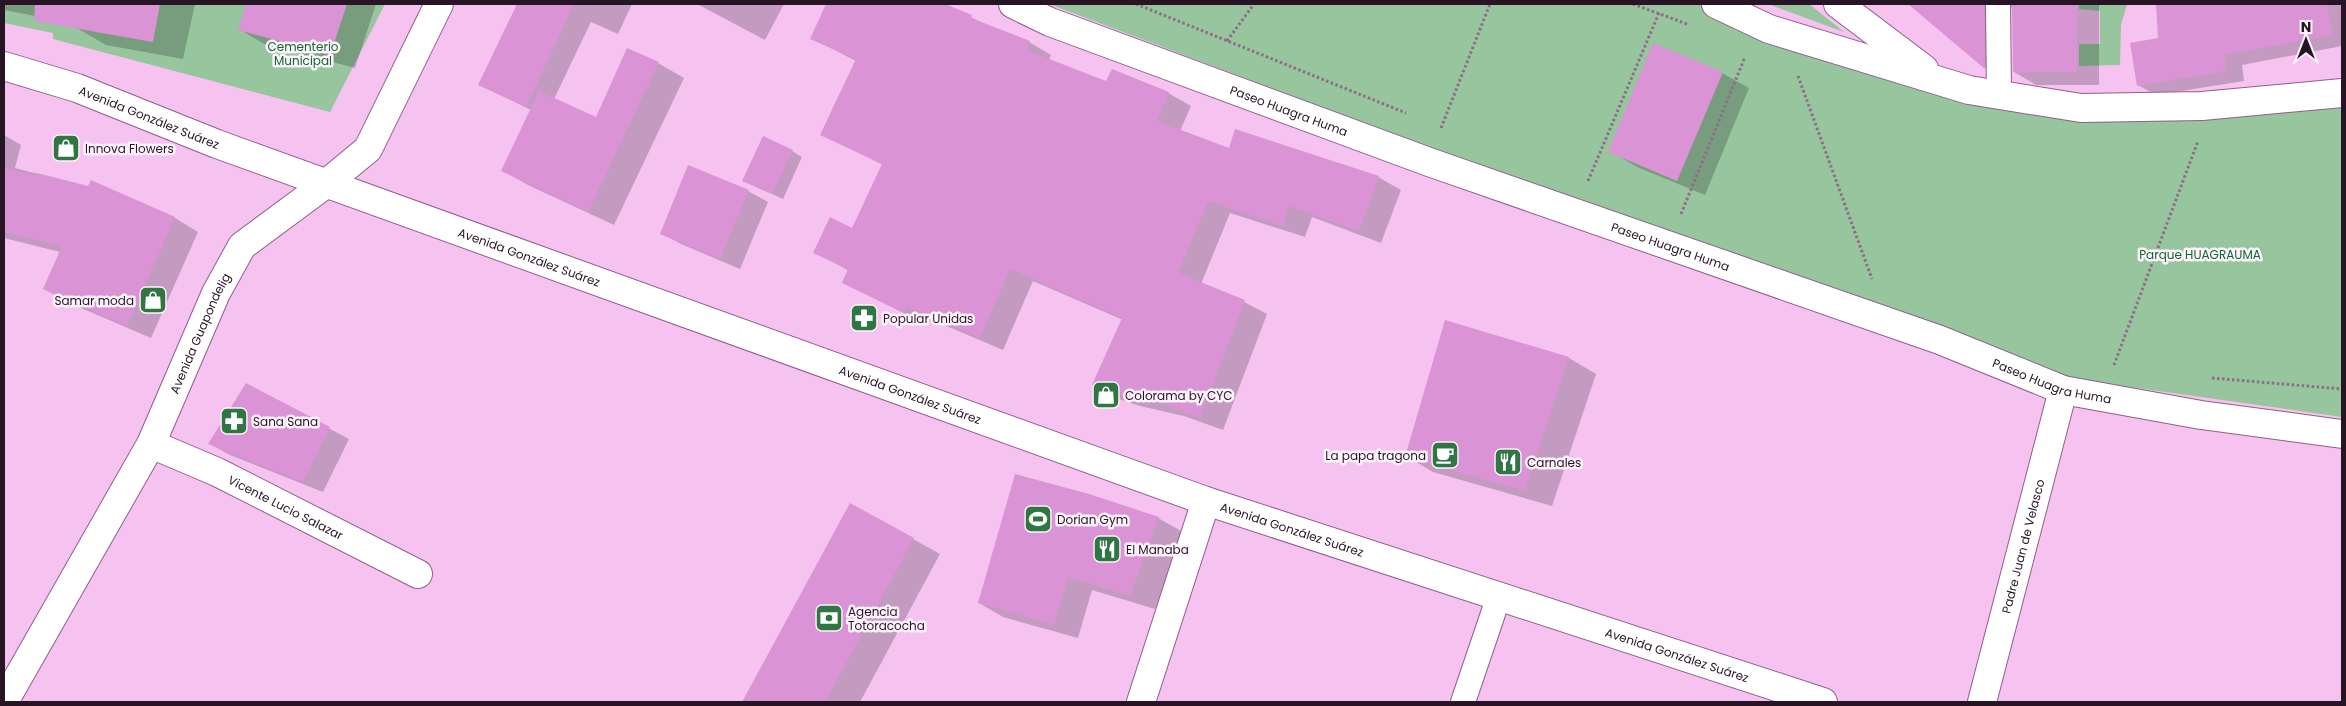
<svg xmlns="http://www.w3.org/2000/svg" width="2346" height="706" font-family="Poppins,sans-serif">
  <rect width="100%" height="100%" fill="#f6c2f0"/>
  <path fill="#96c59e" d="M 4,4 L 385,4 L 330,112 L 53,39 L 53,33 L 4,23 Z
    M 1049,4 L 1697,4 L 1771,34 L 1968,96 L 2342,101 L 2342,417 L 2066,378 L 1857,298 L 1433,149 Z
    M 1768,4 L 1809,4 L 1844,32 Z
    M 2079,4 L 2127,4 L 2121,25 L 2120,65 L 2079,66 L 2079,44 L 2100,44 L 2100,11 L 2079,9 Z"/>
  <path fill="#0003" d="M 4,4 L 195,4 L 183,59 L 106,45 L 75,27 L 76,24 L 4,10 Z
    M 247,4 L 376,4 L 355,68 L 264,44 L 239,29 Z
    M 518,4 L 632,4 L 618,34 L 591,22 L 554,99 L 597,119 L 658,63 L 684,78 L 614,225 L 528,185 L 503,171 L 531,110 L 480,85 Z
    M 697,4 L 784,4 L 765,40 Z
    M 828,4 L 944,4 L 993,28 L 1029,42 L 1051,55 L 1049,60 L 1107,83 L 1168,93 L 1191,106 L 1180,131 L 1230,149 L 1378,177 L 1401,190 L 1381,243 L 1312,217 L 1305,237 L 1230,213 L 1201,284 L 1244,302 L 1267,314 L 1223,430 L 1184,416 L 1140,406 L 1116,398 L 1094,385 L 1123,320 L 1033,281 L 1003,350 L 930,319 L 927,325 L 843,282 L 849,271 L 815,252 L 852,229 L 883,165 L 822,134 L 856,61 L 811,38 Z
    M 1909,4 L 2099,4 L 2099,85 L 2036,85 L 2014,72 L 2013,5 L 2006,17 L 2007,80 L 1986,68 Z
    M 2158,4 L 2342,4 L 2342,46 L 2242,65 L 2244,81 L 2156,95 L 2138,85 L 2160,39 Z
    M 1722,73 L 1749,88 L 1705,195 L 1637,167 L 1610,151 Z
    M 4,135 L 21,145 L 15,168 L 89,187 L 91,182 L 175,218 L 198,232 L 151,338 L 67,302 L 44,289 L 60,252 L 4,238 Z
    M 792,151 L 802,157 L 783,199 L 754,186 Z
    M 748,191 L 768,202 L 740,269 L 681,244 L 661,233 Z
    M 1446,322 L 1569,358 L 1596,374 L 1552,506 L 1433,472 L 1406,456 Z
    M 247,385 L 349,439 L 323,492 L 230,455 L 210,444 Z
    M 1158,518 L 1183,532 L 1155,609 L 1092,590 L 1078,638 L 1003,617 L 979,603 Z
    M 913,539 L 940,554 L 860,702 L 755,702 L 746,697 Z"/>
  <path fill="#da93d4" d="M 35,4 L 160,4 L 153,42 L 34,21 Z
    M 246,4 L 347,4 L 330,55 L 238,30 Z
    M 517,4 L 574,4 L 526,107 L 478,85 Z
    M 826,4 L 945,4 L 972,15 L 971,18 L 1030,41 L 1026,50 L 1106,81 L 1112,69 L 1169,92 L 1157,121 L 1229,148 L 1235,129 L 1379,176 L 1359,231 L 1289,206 L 1283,226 L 1208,201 L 1178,273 L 1245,300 L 1200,418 L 1160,403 L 1117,394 L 1092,385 L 1122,318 L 1010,269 L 980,338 L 907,307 L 904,313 L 842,283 L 848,269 L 813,253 L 830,217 L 852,228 L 882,164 L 820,135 L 856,59 L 810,39 Z
    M 1908,4 L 1984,4 L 1985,69 Z
    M 2012,4 L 2077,4 L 2077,72 L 2013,72 Z
    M 2156,4 L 2327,4 L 2333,35 L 2224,55 L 2227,71 L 2137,86 L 2130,43 L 2158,38 Z
    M 1653,43 L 1723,72 L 1677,181 L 1608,152 Z
    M 627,48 L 659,62 L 588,212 L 501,171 L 539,91 L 596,117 Z
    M 763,136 L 793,150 L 772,194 L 742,181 Z
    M 688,165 L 749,190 L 720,259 L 660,234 Z
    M 4,168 L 36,176 L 37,173 L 88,186 L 91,180 L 175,217 L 127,326 L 43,289 L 62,246 L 4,232 Z
    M 1445,320 L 1569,357 L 1525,491 L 1405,457 Z
    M 246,383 L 330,427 L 303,482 L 208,444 Z
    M 1015,474 L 1089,494 L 1159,517 L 1130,596 L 1068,577 L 1054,625 L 978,603 Z
    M 850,503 L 914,538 L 825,702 L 742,702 Z"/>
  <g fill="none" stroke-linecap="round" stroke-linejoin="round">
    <g stroke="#8e608a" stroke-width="26">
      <path id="lane" d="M 1998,4 L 1999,94
        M 1463,702 L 1499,596"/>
    </g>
    <g stroke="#8e608a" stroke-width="30">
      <g id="street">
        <path id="s1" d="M 1013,4 L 1050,22 L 1429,162 L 1940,340 L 2063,390 L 2201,415 L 2342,434"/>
        <path d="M 1716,4 L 1769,29 L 1969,90 L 2081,108 L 2202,106 L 2342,93"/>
        <path d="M 1838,4 L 1924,69"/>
        <path id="s2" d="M 151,444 L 217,472 L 418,574"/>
        <path d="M 1141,702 L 1206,501"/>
        <path id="s3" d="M 1982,702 L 2063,390"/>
      </g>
    </g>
    <g stroke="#8e608a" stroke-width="30">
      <g id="secondary">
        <path id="s4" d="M 4,66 L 77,88 L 217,144 L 1206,501 L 1823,702"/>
        <path id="s5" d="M 4,702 L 151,444 L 216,293 L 242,246 L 327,183 L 368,149 L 439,4"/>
      </g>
    </g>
    <path stroke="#8f6c8b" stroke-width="3" stroke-dasharray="2.5 2.5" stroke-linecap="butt" d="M 1136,4 L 1406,113
      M 1633,4 L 1687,24
      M 1227,41 L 1254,4
      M 1798,76 L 1872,279
      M 1441,128 L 1490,4
      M 1588,181 L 1659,13
      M 1681,214 L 1745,57
      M 2114,365 L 2198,141
      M 2212,378 L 2342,389"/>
    <use href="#lane" stroke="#fff" stroke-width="24"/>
    <use href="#street" stroke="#fff" stroke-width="28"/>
    <use href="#secondary" stroke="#fff" stroke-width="28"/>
  </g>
  <defs>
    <g id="shop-square" transform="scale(1.4375)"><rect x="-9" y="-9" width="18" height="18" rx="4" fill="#2f7643" stroke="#fef3fc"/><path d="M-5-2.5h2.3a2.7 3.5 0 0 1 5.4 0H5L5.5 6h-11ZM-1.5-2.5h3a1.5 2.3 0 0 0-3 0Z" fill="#fff"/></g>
    <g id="pharmacy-square" transform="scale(1.4375)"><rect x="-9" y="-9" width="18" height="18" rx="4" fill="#2f7643" stroke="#fef3fc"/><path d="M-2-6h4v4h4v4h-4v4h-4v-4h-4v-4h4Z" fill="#fff"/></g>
    <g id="cafe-square" transform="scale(1.4375)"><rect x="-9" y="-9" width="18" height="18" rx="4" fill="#2f7643" stroke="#fef3fc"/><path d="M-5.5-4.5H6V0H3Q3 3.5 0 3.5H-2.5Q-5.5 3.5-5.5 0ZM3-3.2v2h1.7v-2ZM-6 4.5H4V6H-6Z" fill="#fff"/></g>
    <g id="restaurant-square" transform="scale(1.4375)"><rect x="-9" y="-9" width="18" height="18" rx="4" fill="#2f7643" stroke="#fef3fc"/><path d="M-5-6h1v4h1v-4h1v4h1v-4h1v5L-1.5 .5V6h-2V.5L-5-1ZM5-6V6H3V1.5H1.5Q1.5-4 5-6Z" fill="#fff"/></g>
    <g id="stadium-square" transform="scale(1.4375)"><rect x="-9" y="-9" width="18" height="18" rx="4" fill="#2f7643" stroke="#fef3fc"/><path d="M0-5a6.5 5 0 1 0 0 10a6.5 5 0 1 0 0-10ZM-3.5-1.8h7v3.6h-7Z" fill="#fff"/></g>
    <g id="bank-square" transform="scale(1.4375)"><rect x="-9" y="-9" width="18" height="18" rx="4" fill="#2f7643" stroke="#fef3fc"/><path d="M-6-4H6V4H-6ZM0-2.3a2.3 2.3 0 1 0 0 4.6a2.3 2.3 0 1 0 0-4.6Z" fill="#fff"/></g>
  </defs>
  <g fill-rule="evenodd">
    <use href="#shop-square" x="66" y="148"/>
    <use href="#shop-square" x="153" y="300"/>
    <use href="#pharmacy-square" x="864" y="318"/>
    <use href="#shop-square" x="1106" y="395"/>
    <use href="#pharmacy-square" x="234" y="421"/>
    <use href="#cafe-square" x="1445" y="455"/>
    <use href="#restaurant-square" x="1508" y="462"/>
    <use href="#stadium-square" x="1038" y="519"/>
    <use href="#restaurant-square" x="1107" y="549"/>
    <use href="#bank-square" x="829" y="618"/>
  </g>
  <g text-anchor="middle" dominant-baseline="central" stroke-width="5" stroke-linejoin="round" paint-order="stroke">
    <g font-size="12" fill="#0e6930" stroke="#fef3fc">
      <text x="303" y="46">Cementerio<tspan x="303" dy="14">Municipal</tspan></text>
      <text x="2200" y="254">Parque HUAGRAUMA</text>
    </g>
    <g font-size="12" fill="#271525" stroke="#fef3fc">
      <text stroke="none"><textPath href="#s1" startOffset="296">Paseo Huagra Huma</textPath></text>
      <text stroke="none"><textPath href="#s4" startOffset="154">Avenida González Suárez</textPath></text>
      <text stroke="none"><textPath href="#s1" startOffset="701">Paseo Huagra Huma</textPath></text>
      <text stroke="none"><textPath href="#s4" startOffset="559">Avenida González Suárez</textPath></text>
      <text stroke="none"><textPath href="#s5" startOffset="418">Avenida Guapondelig</textPath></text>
      <text stroke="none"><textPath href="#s1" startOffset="1106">Paseo Huagra Huma</textPath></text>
      <text stroke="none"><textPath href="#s4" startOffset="964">Avenida González Suárez</textPath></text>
      <text stroke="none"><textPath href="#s2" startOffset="149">Vicente Lucio Salazar</textPath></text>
      <text stroke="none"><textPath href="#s4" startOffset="1369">Avenida González Suárez</textPath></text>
      <text stroke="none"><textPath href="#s3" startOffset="161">Padre Juan de Velasco</textPath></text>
      <text stroke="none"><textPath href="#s4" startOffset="1774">Avenida González Suárez</textPath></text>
    </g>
    <g font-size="12" fill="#271525" stroke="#fef3fc" text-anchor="start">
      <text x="85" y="148">Innova Flowers</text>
      <text x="134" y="300" text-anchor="end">Samar moda</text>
      <text x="883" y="318">Popular Unidas</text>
      <text x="1125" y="395">Colorama by CYC</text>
      <text x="253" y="421">Sana Sana</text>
      <text x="1426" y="455" text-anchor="end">La papa tragona</text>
      <text x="1527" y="462">Carnales</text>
      <text x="1057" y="519">Dorian Gym</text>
      <text x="1126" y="549">El Manaba</text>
      <text x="848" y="611">Agencia<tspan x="848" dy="14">Totoracocha</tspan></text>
    </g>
  </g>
  <rect width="2346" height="706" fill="none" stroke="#271525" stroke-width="10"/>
  <g transform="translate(2306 40)" stroke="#fef3fc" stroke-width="4" paint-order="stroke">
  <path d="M0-4L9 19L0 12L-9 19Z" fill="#271525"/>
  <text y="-8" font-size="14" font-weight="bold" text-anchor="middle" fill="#271525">N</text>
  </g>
</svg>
